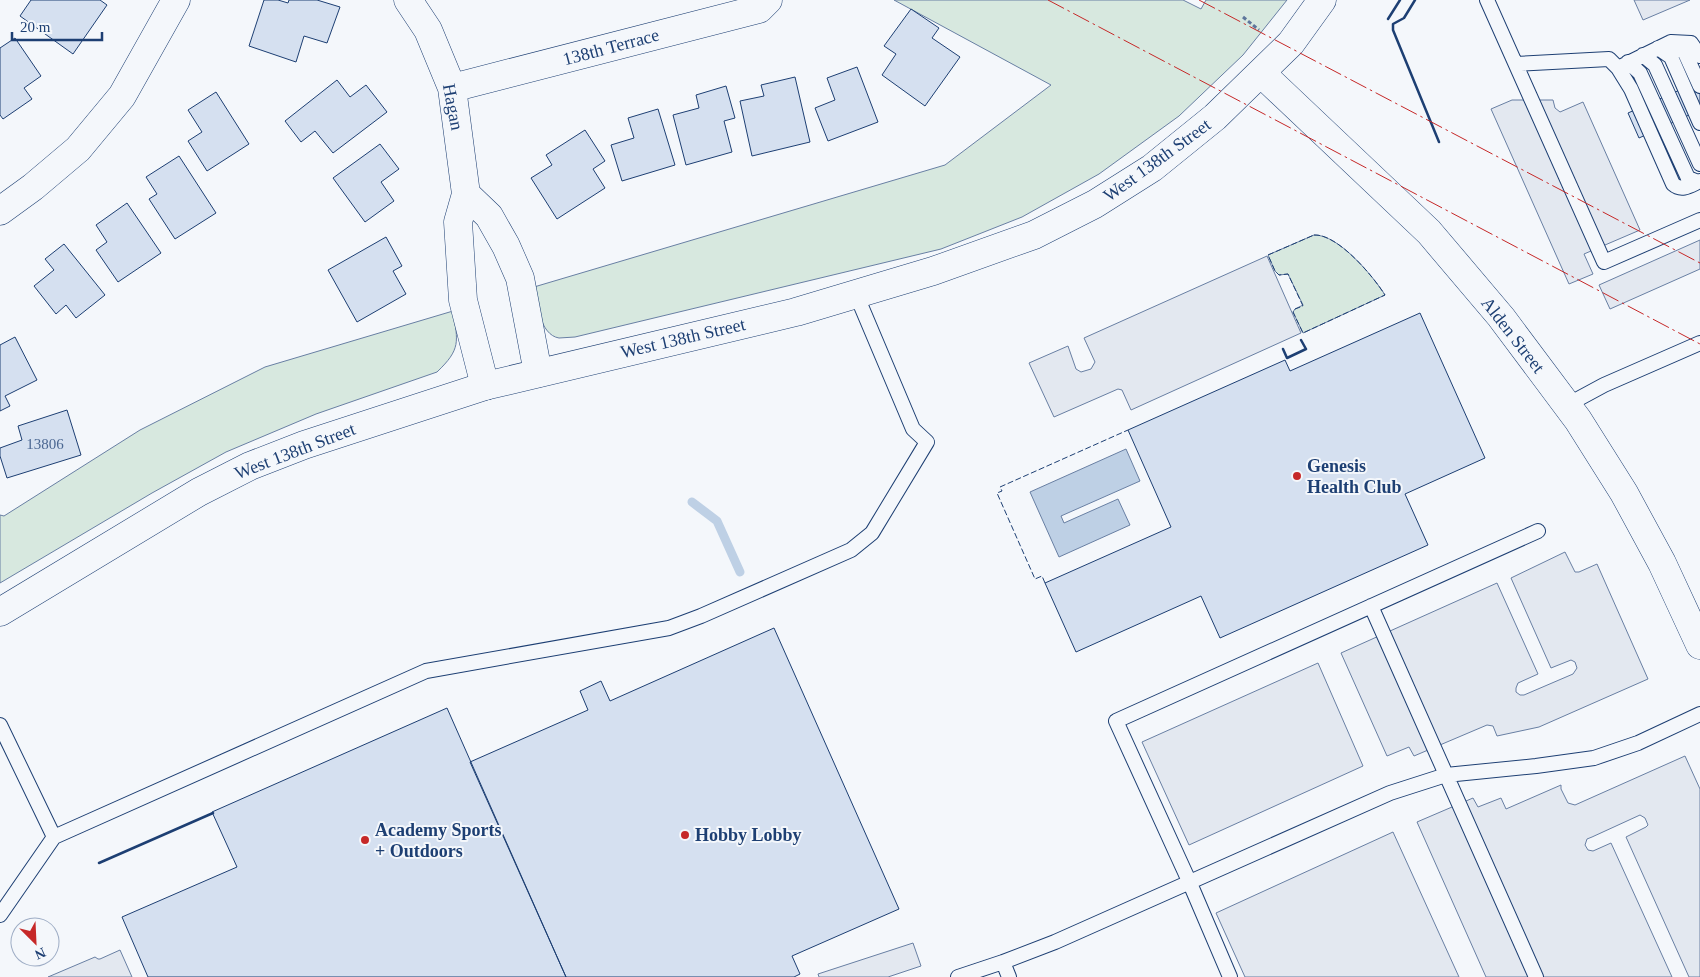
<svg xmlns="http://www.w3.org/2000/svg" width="1700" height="977" font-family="Georgia,serif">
  <rect width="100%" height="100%" fill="#f4f7fb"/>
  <path fill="#d7e8df" stroke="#687fa3" d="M 894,0 L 1183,0 L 1201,9 L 1206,0 L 1287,0 L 1243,55 L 1179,116 L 1099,174 L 1022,217 L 941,249 L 575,337 C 570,337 564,338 559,338 C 540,335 536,302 534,287 L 945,165 L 1051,85 Z
    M 1314,235 C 1338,234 1373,276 1385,295 L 1303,333 L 1293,312 L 1295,309 L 1303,305 L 1288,274 L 1279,275 L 1275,271 L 1268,255 Z
    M 453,311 C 458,342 461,349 437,372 L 316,414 L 226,452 L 152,493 L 0,583 L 0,515 L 4,516 L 140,430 L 265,367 Z"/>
  <path fill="#e3e8f0" stroke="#687fa3" d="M 1634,0 L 1690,0 L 1643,20 Z
    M 1512,100 L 1553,100 L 1555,108 L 1560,112 L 1583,102 L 1640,230 L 1584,254 L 1593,274 L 1569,284 L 1491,109 Z
    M 1700,240 L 1700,269 L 1610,309 L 1599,285 Z
    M 1267,256 L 1301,333 L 1131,410 L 1122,390 L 1118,389 L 1054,417 L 1029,363 L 1068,346 L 1076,369 L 1081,372 L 1091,369 L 1095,362 L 1084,338 Z
    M 1565,552 L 1575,572 L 1579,572 L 1597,564 L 1648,679 L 1539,727 L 1497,736 L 1493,726 L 1487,725 L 1414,756 L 1409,747 L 1387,756 L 1341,653 L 1497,583 L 1538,674 L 1518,683 L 1516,688 L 1516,692 L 1520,695 L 1524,695 L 1573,674 L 1577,668 L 1575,662 L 1571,660 L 1551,668 L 1511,578 Z
    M 1318,663 L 1363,766 L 1189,845 L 1142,742 Z
    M 1685,756 L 1700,789 L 1700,977 L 1689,977 L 1626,837 L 1646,827 L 1648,825 L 1645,818 L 1640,815 L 1592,837 L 1587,839 L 1585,845 L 1588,850 L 1593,851 L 1611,843 L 1672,977 L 1486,977 L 1417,822 L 1473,798 L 1478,807 L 1501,798 L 1506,809 L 1561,785 L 1561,789 L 1568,803 L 1575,805 Z
    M 1393,832 L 1459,977 L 1245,977 L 1216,913 Z
    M 913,943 L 921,966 L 888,977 L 819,977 L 818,974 Z
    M 120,950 L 132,977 L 48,977 L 95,957 L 98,959 L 100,959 Z"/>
  <path fill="#bed0e5" stroke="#687fa3" d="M 1126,449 L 1140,481 L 1061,516 L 1064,523 L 1118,499 L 1130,525 L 1059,557 L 1030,492 Z"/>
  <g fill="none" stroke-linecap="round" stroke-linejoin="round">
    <path stroke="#bed0e5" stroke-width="9" d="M 692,502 L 717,521 L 740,572"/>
  </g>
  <path fill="#d5e0f0" stroke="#1d3f73" d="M 31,0 L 100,0 L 107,5 L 73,54 L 20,16 Z
    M 264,0 L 278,0 L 288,3 L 289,0 L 317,0 L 340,7 L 327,43 L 304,36 L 296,62 L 249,46 Z
    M 911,9 L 939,28 L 932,38 L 960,57 L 925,106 L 882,75 L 896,54 L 884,46 Z
    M 15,38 L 41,76 L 24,88 L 32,99 L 3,119 L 0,115 L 0,48 Z
    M 857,67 L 878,122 L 828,141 L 815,108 L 835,100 L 827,78 Z
    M 795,77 L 810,142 L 752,156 L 740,101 L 764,96 L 761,85 Z
    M 337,80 L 350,97 L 366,85 L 387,112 L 333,153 L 315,131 L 301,142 L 285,121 Z
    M 1700,81 L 1700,110 L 1639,138 L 1628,113 Z
    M 726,86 L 735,118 L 724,121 L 732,152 L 686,165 L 673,115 L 699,108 L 696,95 Z
    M 216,92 L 249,144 L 207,171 L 188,141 L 202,132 L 188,110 Z
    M 658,109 L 675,165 L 622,181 L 611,145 L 634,138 L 628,118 Z
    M 585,130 L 605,161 L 593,169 L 605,188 L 557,219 L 531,178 L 552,165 L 546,155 Z
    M 380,144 L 399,169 L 381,182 L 394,201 L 365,222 L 333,178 Z
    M 179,156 L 216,213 L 175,239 L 149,199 L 157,194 L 146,177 Z
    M 127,203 L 161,253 L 118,282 L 96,250 L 107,242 L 96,225 Z
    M 386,237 L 402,266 L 393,271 L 406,294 L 357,322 L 328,270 Z
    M 64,244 L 105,295 L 76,318 L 66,305 L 56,314 L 34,286 L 54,270 L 45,259 Z
    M 1420,313 L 1485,458 L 1405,494 L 1428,545 L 1220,638 L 1201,596 L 1076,652 L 1045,583 L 1171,527 L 1128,430 L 1285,360 L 1290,371 Z
    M 15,337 L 37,380 L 5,396 L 10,406 L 0,411 L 0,345 Z
    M 67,410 L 81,455 L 7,478 L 0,456 L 0,448 L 22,440 L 18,426 Z
    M 774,628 L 899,909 L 792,956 L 800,974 L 794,977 L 566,977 L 470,762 L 588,710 L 580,691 L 601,681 L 610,701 Z
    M 447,708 L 566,977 L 148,977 L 122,917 L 237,867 L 212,812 Z"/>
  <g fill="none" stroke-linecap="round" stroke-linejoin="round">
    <g stroke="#1d3f73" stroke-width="16">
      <path id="lane" d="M 1487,0 L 1604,262 L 1700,220
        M 1671,42 L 1685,53 L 1700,86
        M 1658,48 L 1671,57 L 1700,123
        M 1643,55 L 1655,65 L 1700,164
        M 1628,62 L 1640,73 L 1688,178 L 1698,182
        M 1516,64 L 1609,59 L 1618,68 L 1671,42 L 1691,43 L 1700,56
        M 1618,68 L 1631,89 L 1673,184 C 1682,192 1691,185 1700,181
        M 1567,405 L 1604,385 L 1700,343
        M 1371,606 L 1536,977
        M 0,725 L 54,837
        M 0,915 L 54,837 L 426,671 L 669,628 L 701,616 L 851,550 L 872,533 L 927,442 L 913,429 L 856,294
        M 1003,962 L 1009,977
        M 958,977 L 1003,962 L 1055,942 L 1390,793 L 1446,775 L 1536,766 L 1594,758 L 1638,743 L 1700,714
        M 1230,977 L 1189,881 L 1116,721 L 1538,531"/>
    </g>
    <g stroke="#1d3f73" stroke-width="29">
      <path id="street" d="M 408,0 L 428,30 L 452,88 L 466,194 L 458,222 L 463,300 L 485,386
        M 452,88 L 759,9 L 768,0
        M 466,194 L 489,216 L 506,246 L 520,278 L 538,373
        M 0,211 L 33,187 L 78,149 L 122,96 L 176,0"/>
    </g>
    <g stroke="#1d3f73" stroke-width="29">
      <path id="secondary" d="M 1261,73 L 1429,232 L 1501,317 L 1578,420 L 1624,493 L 1662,563 L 1700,645
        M 0,612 L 199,492 L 250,466 L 304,445 L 485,386 L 796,312 L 933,271 L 1034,235 L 1095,204 L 1152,168 L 1215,117 L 1291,43 L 1322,0"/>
    </g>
    <path stroke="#5e769c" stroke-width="3" stroke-dasharray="4 2.5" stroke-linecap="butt" d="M 1243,17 L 1259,30"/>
    <use href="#lane" stroke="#f4f7fb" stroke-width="14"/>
    <use href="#street" stroke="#f4f7fb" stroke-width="28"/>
    <use href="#secondary" stroke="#f4f7fb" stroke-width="28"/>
    <path stroke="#1d3f73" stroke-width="1" stroke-dasharray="6 2.5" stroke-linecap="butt" d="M 1314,235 C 1338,234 1373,276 1385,295 L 1303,333 L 1293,312 L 1295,309 L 1303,306 L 1288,274 L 1279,275 L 1275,271 L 1268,255 Z
      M 1045,583 L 1042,576 L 1035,579 L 997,493 L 1002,491 L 1000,487 L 1128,430"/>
    <path stroke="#1d3f73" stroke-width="2.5" d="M 1415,0 L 1404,18 L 1393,24 L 1393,30 L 1439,142
      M 1388,19 L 1400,0
      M 1283,349 L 1287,358 L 1306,349 L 1301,340
      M 99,863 L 213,813"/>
    <path stroke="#c62828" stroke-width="1" stroke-dasharray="18 4 2.5 4" stroke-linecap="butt" d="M 1048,0 L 1700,344
      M 1199,0 L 1700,263"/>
  </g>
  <g fill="#c62828" stroke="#f4f7fb" stroke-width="2">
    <circle cx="1297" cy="476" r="5"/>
    <circle cx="685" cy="835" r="5"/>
    <circle cx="365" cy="840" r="5"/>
  </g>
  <g text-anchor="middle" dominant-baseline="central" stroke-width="4" stroke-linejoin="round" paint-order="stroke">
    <g font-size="15" fill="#4b6792">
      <text x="45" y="444">13806</text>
    </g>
    <g font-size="18" fill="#1d3f73" stroke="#f4f7fb">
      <text transform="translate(611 47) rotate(-15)">138th Terrace</text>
      <text transform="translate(453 107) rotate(79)">Hagan</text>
      <text transform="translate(1157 160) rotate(-36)">West 138th Street</text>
      <text transform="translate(1513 335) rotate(52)">Alden Street</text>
      <text transform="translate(683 338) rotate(-13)">West 138th Street</text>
      <text transform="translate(295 451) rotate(-21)">West 138th Street</text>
    </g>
    <g font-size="18" font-weight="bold" fill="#1d3f73" stroke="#f4f7fb" text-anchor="start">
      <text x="1307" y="466">Genesis<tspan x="1307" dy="21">Health Club</tspan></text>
      <text x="375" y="830">Academy Sports<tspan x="375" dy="21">+ Outdoors</tspan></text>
      <text x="695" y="835">Hobby Lobby</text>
    </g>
  </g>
  <g transform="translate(35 942) rotate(156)"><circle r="24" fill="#f4f7fb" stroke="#9eadc5"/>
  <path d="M0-4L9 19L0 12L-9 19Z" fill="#c62828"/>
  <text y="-8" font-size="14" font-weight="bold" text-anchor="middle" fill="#1d3f73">N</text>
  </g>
  <path d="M12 32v8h90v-8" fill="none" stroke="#1d3f73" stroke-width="2.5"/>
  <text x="20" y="32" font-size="15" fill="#1d3f73" stroke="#f4f7fb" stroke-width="4" paint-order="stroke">20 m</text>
</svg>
